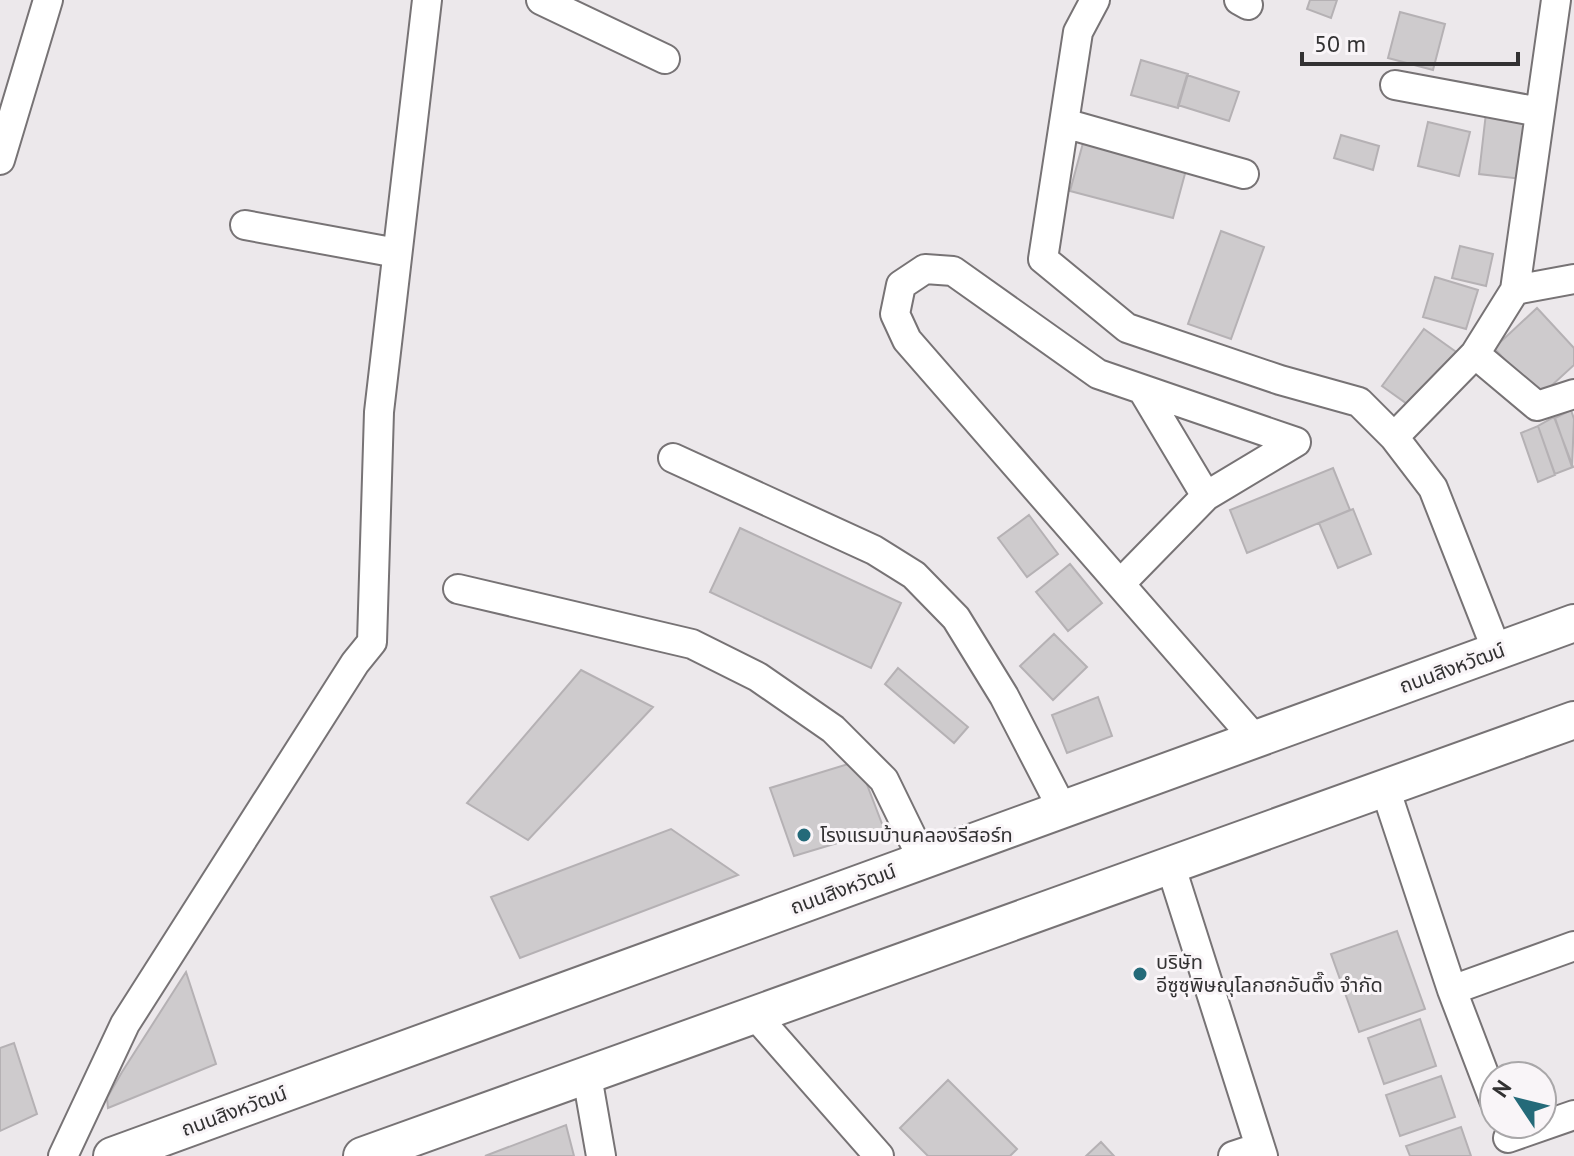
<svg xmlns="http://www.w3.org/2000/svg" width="1574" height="1156" font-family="'PT Sans','Noto Sans Thai',sans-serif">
  <rect width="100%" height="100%" fill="#ece8eb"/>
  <path fill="#cecbcd" stroke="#b5b1b4" stroke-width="2" d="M 1310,0 L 1337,0 L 1331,18 L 1307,9 Z
    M 1400,12 L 1445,24 L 1433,70 L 1388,58 Z
    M 1141,60 L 1188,74 L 1178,108 L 1131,95 Z
    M 1187,75 L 1239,92 L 1229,121 L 1178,105 Z
    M 1486,113 L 1530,119 L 1522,179 L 1479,174 Z
    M 1428,122 L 1470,132 L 1459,176 L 1418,166 Z
    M 1341,135 L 1379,146 L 1373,170 L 1334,158 Z
    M 1083,143 L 1186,170 L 1173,218 L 1070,191 Z
    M 1221,231 L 1264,247 L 1231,339 L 1188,324 Z
    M 1460,246 L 1493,254 L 1486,286 L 1452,278 Z
    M 1435,277 L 1478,290 L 1466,329 L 1423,317 Z
    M 1537,308 L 1574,348 L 1574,365 L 1539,397 L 1494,348 Z
    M 1424,329 L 1459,354 L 1417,411 L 1382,386 Z
    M 1571,410 L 1574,419 L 1572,467 L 1555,418 Z
    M 1554,417 L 1573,467 L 1555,474 L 1538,426 Z
    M 1538,426 L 1555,475 L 1538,482 L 1521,433 Z
    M 1333,468 L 1350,510 L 1247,553 L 1230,510 Z
    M 1353,509 L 1371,554 L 1338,568 L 1319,523 Z
    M 1029,515 L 1058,554 L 1027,577 L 998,538 Z
    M 740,528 L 901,603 L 871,668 L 710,592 Z
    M 1070,564 L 1102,603 L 1068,631 L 1036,592 Z
    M 1054,634 L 1087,667 L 1053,700 L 1020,666 Z
    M 898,668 L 968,727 L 954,743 L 885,684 Z
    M 581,670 L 653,707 L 528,840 L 467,803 Z
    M 1098,697 L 1112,736 L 1067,753 L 1052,715 Z
    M 858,761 L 884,829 L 794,856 L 770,788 Z
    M 671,829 L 738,875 L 520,958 L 491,897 Z
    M 1397,931 L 1425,1009 L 1359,1032 L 1331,954 Z
    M 186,972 L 216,1064 L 108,1108 L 107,1098 L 122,1072 Z
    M 1420,1019 L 1436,1066 L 1384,1084 L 1368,1038 Z
    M 14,1043 L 37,1114 L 0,1131 L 0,1048 Z
    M 1441,1076 L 1455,1117 L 1400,1136 L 1386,1095 Z
    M 948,1080 L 1017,1149 L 1010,1156 L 928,1156 L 900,1128 Z
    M 566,1125 L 574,1156 L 485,1156 Z
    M 1461,1127 L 1471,1156 L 1410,1156 L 1406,1146 Z
    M 1101,1142 L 1114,1156 L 1086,1156 Z"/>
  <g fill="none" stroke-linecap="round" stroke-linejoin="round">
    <g stroke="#777375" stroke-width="32">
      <path id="minor" d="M 541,0 L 665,59
        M 1095,0 L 1078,32 L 1043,259 L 1127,328 L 1280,380 L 1359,402 L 1394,437 L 1433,488 L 1497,651
        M 1239,0 L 1248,5
        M 1395,85 L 1540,112
        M 1064,123 L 1244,174
        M 0,160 L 48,0
        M 245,225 L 397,253
        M 1515,290 L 1574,279
        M 1475,354 L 1537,406 L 1574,394
        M 1394,437 L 1475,354 L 1515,290 L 1556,0
        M 673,458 L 874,550 L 914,575 L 956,618 L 1004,696 L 1063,810
        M 1206,496 L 1296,442 L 1098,374 L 953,271 L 925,269 L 901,285 L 895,314 L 907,340 L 1256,740
        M 1120,584 L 1206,496 L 1142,389
        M 458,589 L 692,644 L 758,677 L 833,729 L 884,780 L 923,860
        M 1385,788 L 1452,990 L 1494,1100
        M 1170,864 L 1263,1156
        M 1452,990 L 1574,946
        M 755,1015 L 879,1156
        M 587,1076 L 601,1156
        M 1508,1138 L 1574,1115
        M 63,1156 L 125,1024 L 355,663 L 372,642 L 379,412 L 427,0
        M 1233,1156 L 1260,1147"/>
    </g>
    <g stroke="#777375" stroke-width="40">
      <path id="major" d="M 112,1156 L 1574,623
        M 362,1156 L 1574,720"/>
    </g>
    <use href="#minor" stroke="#fff" stroke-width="28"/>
    <use href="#major" stroke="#fff" stroke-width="36"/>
  </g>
  <g fill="#246a79" stroke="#f9f5f8" stroke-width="3">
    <circle cx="804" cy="835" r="8"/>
    <circle cx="1140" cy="974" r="8"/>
  </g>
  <g text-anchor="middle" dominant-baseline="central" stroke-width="6" stroke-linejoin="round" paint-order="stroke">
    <g font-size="20" fill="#323132" stroke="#f9f5f8">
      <text transform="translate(1452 668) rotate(-20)">ถนนสิงหวัฒน์</text>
      <text transform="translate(843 889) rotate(-20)">ถนนสิงหวัฒน์</text>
      <text transform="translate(234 1111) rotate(-20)">ถนนสิงหวัฒน์</text>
    </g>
    <g font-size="20" fill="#323132" stroke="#f9f5f8" text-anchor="start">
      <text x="820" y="835">โรงแรมบ้านคลองรีสอร์ท</text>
      <text x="1156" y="962">บริษัท<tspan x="1156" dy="23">อีซูซุพิษณุโลกฮกอันตึ๊ง จำกัด</tspan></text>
    </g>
  </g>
  <g transform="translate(1518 1100) rotate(305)"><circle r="38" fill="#f9f5f8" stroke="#a9a7a9" stroke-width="2"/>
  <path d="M0-6L14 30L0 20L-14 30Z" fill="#246a79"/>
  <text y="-12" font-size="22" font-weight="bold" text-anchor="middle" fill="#323132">N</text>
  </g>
  <path d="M1302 52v12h216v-12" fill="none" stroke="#323132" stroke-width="4"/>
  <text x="1314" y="52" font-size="24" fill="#323132" stroke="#f9f5f8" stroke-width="6" paint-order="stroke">50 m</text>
</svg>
